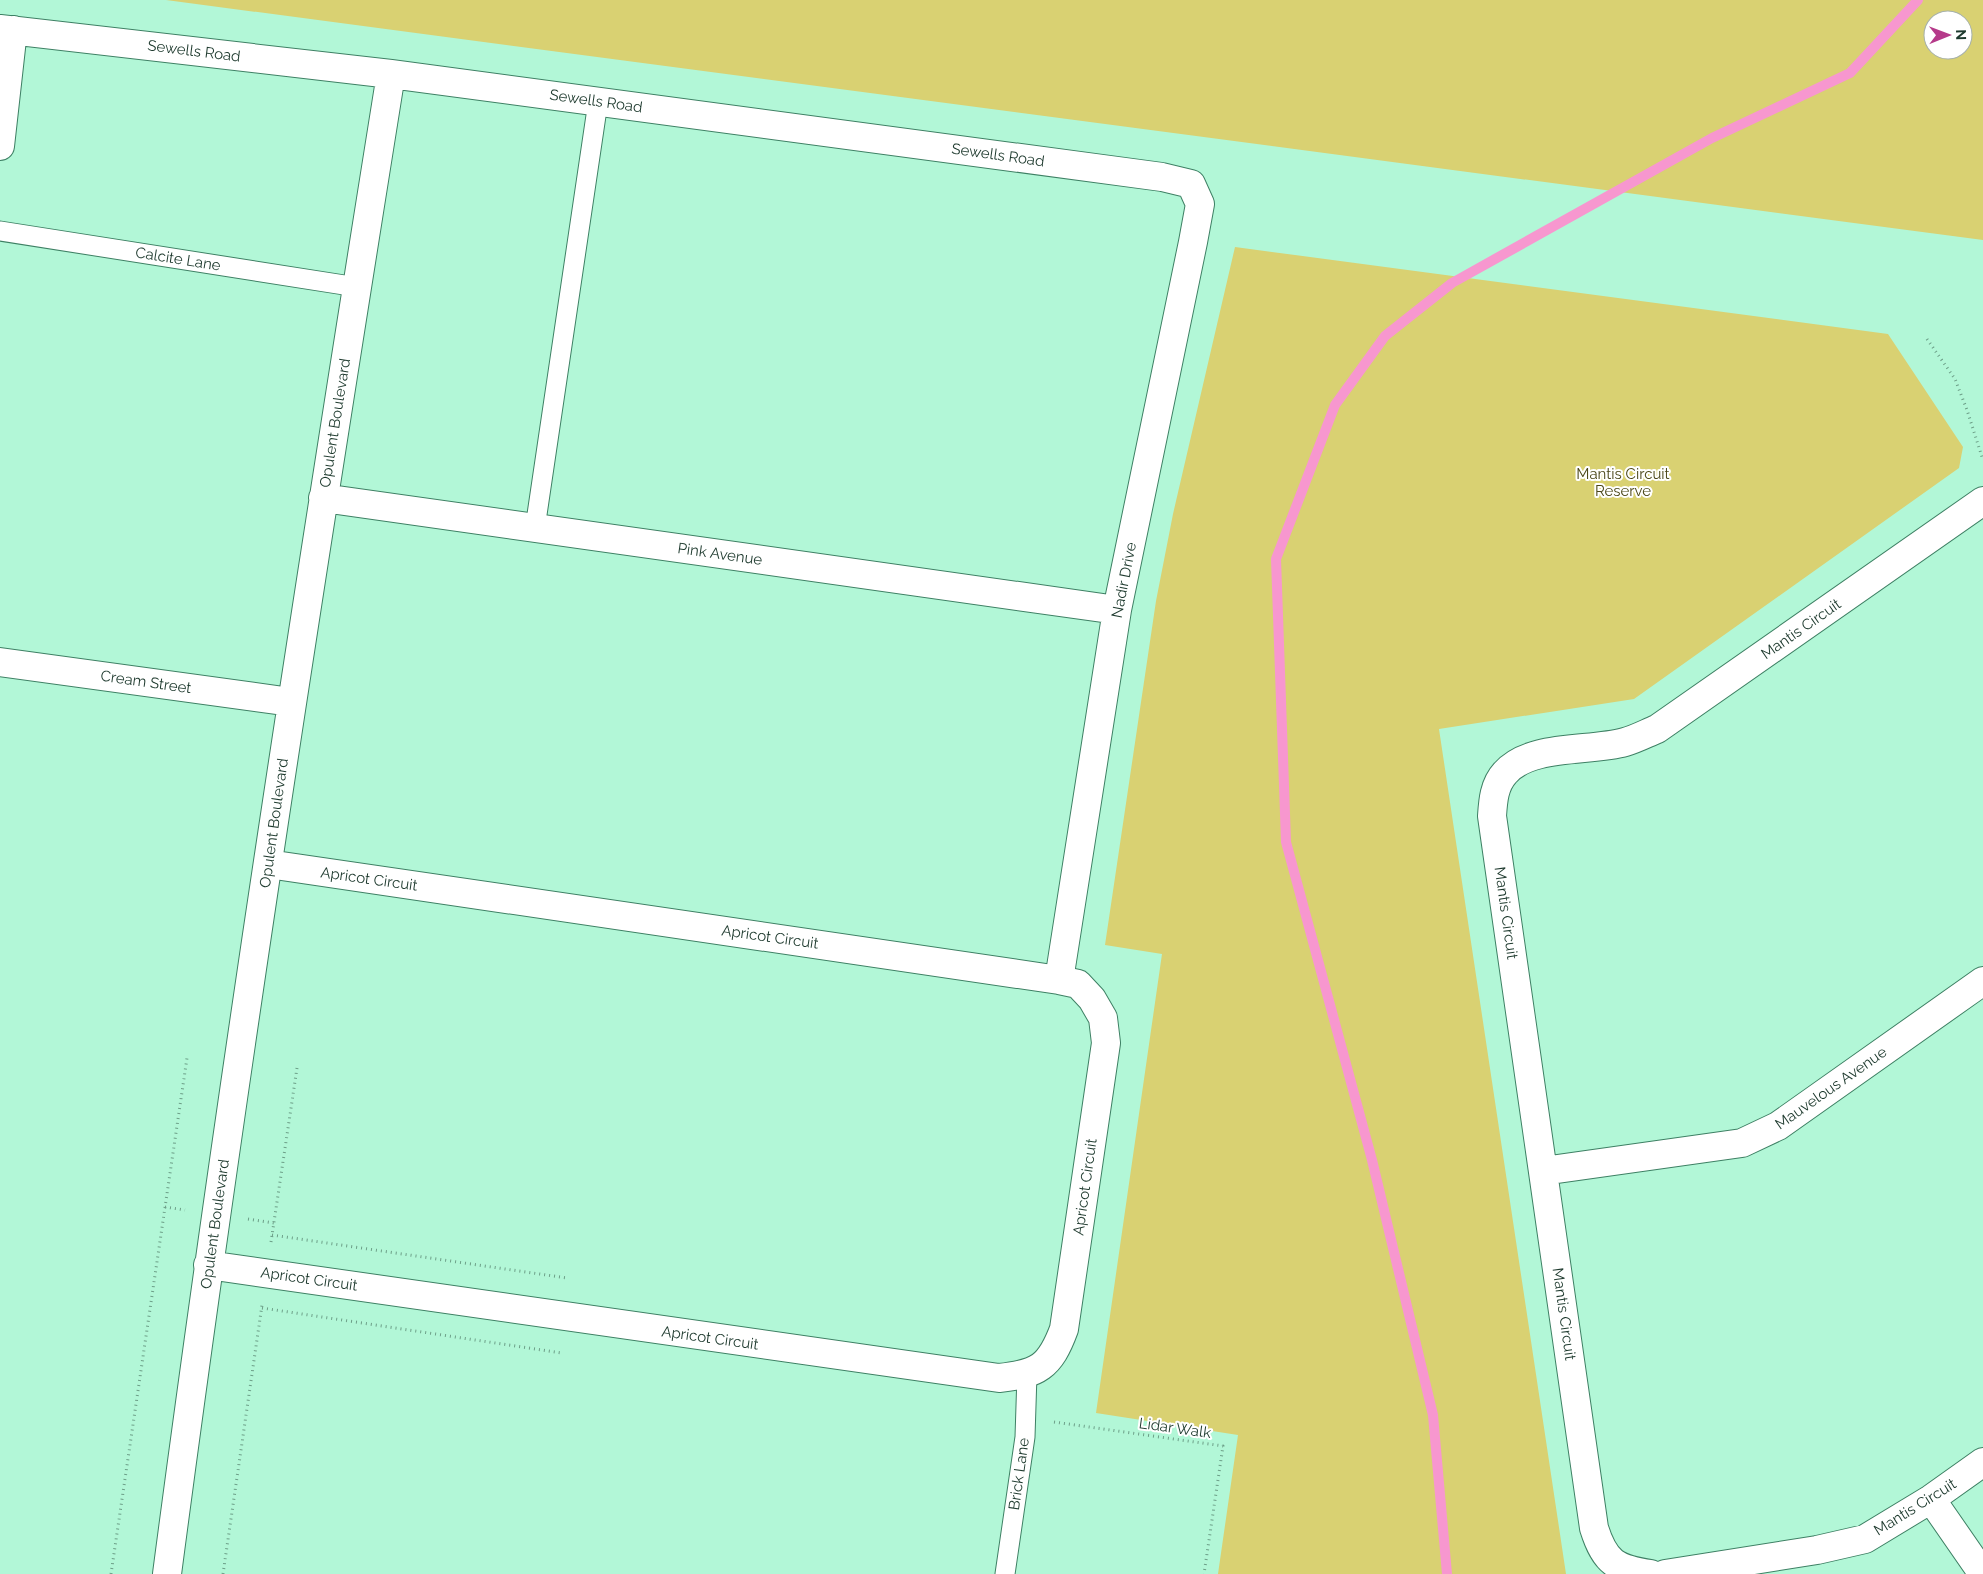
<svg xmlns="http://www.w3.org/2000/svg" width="1983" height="1574" font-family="Raleway,sans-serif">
  <rect width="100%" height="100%" fill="#b2f7d7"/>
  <path fill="#d9d172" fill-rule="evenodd" d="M 166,0 L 1983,0 L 1983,240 ZM 1933,20 L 1963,20 L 1963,50 L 1933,50 Z
    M 1235,247 L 1888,334 L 1963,447 L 1959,468 L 1634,699 L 1439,729 L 1566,1574 L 1218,1574 L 1238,1435 L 1096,1413 L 1162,954 L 1105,945 L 1156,601 L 1173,514 Z"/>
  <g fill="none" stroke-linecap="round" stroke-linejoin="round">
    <path stroke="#f797cf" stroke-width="10" d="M 1447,1574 L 1433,1415 L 1372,1160 L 1286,842 L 1276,559 L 1335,405 L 1385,336 L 1452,283 L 1712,138 L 1850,73 L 1918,0"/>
    <g stroke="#3e8064" stroke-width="21">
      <path id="service" d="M 0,231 L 357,287
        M 535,528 L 598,102
        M 1005,1574 L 1025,1437 L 1027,1374"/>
    </g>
    <g stroke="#3e8064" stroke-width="30">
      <path id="minor" d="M 0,29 L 391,74 L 1162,177 L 1191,184 L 1200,204 L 1193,242 L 1117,610 L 1059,980
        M 0,146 L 13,30
        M 323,498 L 1117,610
        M 0,662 L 291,702
        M 1543,1171 L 1742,1143 L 1778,1126 L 1983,981
        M 208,1265 L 999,1378 C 1038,1374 1050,1367 1064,1329 L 1106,1043 L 1103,1018 L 1092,999 L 1078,984 L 1059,980 L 268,864
        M 1931,1499 L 1983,1574
        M 167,1574 C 233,1073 311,573 391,74
        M 1651,1574 C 1616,1569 1605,1563 1594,1528 L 1492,816 C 1493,801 1494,785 1505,773 C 1530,744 1590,752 1625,742 C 1636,739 1647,733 1657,729 L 1983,501
        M 1665,1574 L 1817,1550 L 1865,1539 L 1931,1499 L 1983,1462"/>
    </g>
    <path stroke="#6d9f88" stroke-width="3" stroke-dasharray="1 4" stroke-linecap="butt" d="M 1927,339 L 1955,379 L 1967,410 L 1983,460
      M 165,1207 L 185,1210
      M 248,1219 L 274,1223
      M 272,1235 L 567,1278
      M 271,1242 L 297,1068
      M 262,1308 L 562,1353
      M 1054,1422 L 1223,1446 L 1204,1574
      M 111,1574 L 187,1058
      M 223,1574 L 262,1305"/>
    <use href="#service" stroke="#fff" stroke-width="19"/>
    <use href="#minor" stroke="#fff" stroke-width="28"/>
  </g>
  <g text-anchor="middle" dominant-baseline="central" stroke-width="4" stroke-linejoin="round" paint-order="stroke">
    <g font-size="15" fill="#1d392d" stroke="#fff">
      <text transform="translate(194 51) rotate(7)">Sewells Road</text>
      <text transform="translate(596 101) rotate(8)">Sewells Road</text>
      <text transform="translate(998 155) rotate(8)">Sewells Road</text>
      <text transform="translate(178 259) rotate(9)">Calcite Lane</text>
      <text transform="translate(335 423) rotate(-81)">Opulent Boulevard</text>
      <text transform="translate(720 554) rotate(8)">Pink Avenue</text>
      <text transform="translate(1124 580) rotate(-79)">Nadir Drive</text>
      <text transform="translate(1801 629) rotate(-35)">Mantis Circuit</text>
      <text transform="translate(146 682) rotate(8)">Cream Street</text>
      <text transform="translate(274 823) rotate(-82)">Opulent Boulevard</text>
      <text transform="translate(369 879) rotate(8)">Apricot Circuit</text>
      <text transform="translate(1506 913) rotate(82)">Mantis Circuit</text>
      <text transform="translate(770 937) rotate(8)">Apricot Circuit</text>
      <text transform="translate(1831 1088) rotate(-35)">Mauvelous Avenue</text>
      <text transform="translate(1085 1187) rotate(-82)">Apricot Circuit</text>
      <text transform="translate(215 1224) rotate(-82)">Opulent Boulevard</text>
      <text transform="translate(309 1279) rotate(8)">Apricot Circuit</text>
      <text transform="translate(1564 1314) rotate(82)">Mantis Circuit</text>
      <text transform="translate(710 1338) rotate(8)">Apricot Circuit</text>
      <text transform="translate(1175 1428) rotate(8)">Lidar Walk</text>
      <text transform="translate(1019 1474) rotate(-82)">Brick Lane</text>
      <text transform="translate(1915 1507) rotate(-32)">Mantis Circuit</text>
    </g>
    <g font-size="15" fill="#4b4719" stroke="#fff">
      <text x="1623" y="474">Mantis Circuit<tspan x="1623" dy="17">Reserve</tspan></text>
    </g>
  </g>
  <g transform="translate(1948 35) rotate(89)"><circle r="24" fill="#ffffff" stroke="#a5b0ab"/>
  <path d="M0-4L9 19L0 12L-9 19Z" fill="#b53a8a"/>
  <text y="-8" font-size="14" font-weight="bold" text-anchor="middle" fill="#1d392d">N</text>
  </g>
</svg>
